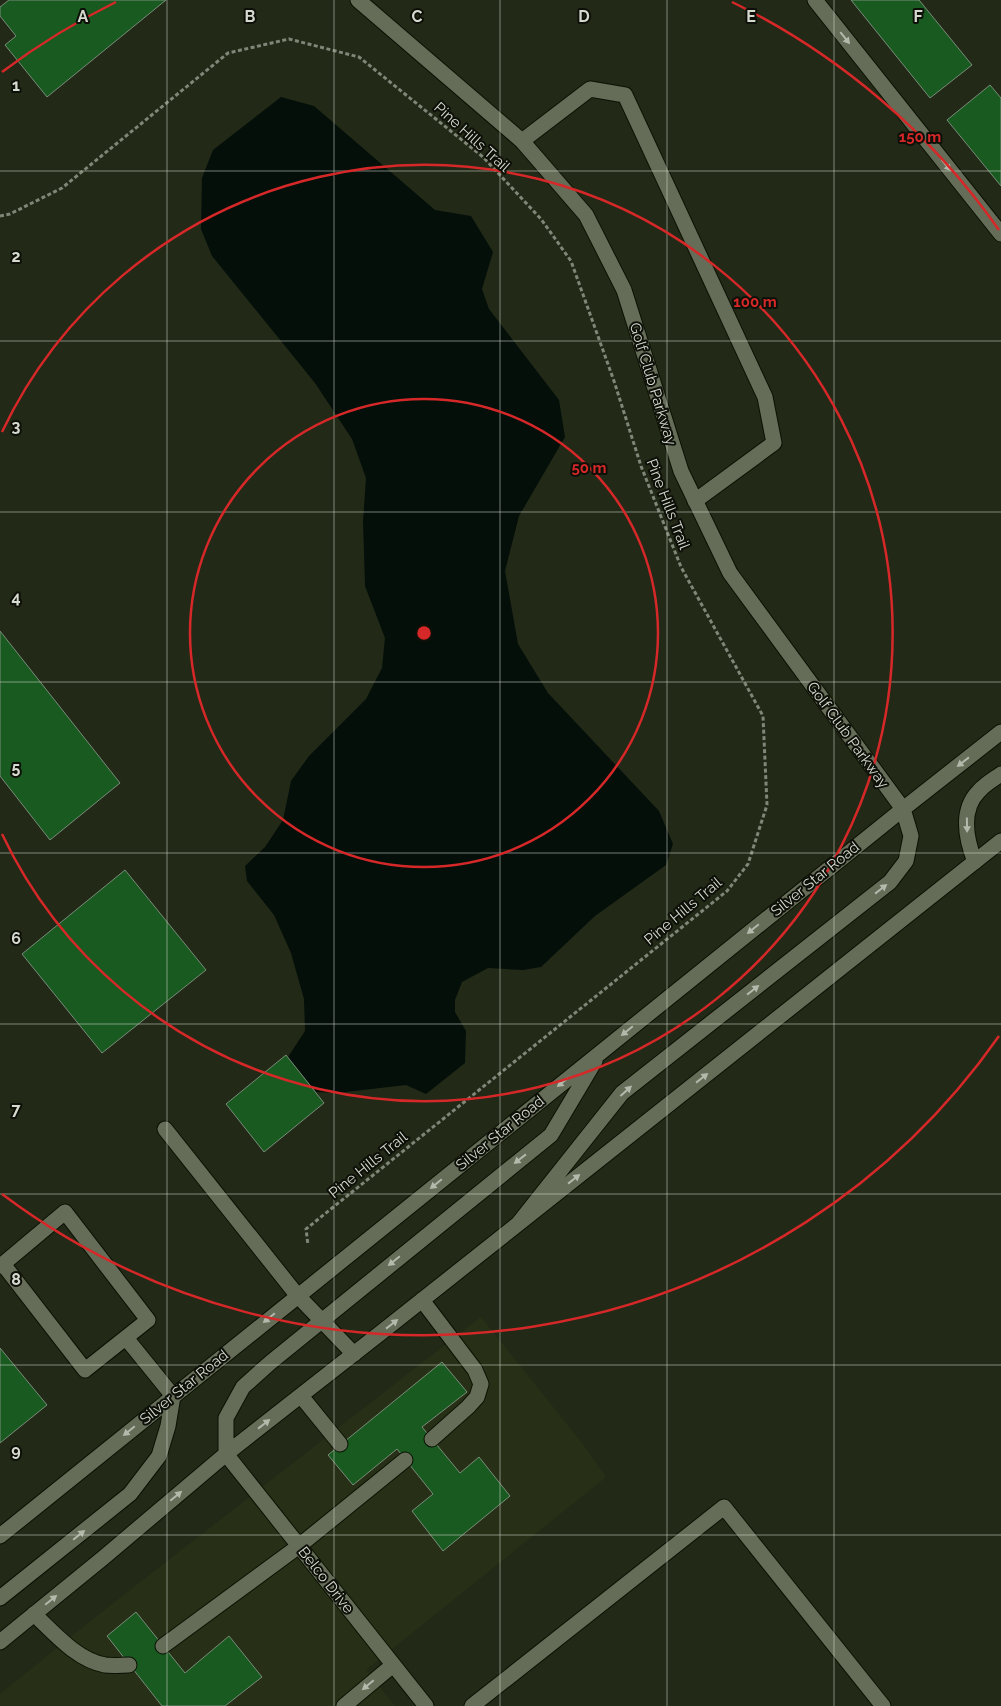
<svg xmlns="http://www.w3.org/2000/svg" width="1001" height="1706" font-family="Raleway,sans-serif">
  <rect width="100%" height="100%" fill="#222917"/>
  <path fill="#273017" d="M 481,1317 L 582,1443 L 606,1477 L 366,1670 L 395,1706 L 0,1706 L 0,1694 L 107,1608 Z"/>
  <path fill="#040f0a" d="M 281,97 L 314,106 L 435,210 L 471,216 L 493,252 L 482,289 L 489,309 L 559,400 L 565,437 L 519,516 L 505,571 L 518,644 L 548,693 L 659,811 L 673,844 L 666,865 L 595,916 L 541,967 L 523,970 L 488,968 L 462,982 L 455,1000 L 455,1012 L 466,1031 L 465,1063 L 426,1094 L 406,1085 L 337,1093 L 316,1092 L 288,1057 L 305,1031 L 304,999 L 291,953 L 274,915 L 247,881 L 245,866 L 265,847 L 283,820 L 291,781 L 309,756 L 366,699 L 382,668 L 385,638 L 365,586 L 363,521 L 366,478 L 352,439 L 315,383 L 212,256 L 201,229 L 202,178 L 213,150 Z"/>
  <path fill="#185a20" stroke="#7a8c7a" d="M 9,0 L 166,0 L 47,97 L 5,45 L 16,36 L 0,16 L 0,7 Z
    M 851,0 L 919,0 L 972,65 L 930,98 Z
    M 990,85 L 1001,98 L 1001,186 L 947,120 Z
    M 0,631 L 120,783 L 50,840 L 0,776 Z
    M 125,870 L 206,970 L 102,1053 L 22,954 Z
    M 286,1055 L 324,1103 L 264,1152 L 226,1104 Z
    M 0,1348 L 47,1405 L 0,1443 Z
    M 442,1362 L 467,1392 L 422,1427 L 460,1473 L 479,1457 L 510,1496 L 443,1551 L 412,1511 L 433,1494 L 397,1449 L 353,1485 L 328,1455 Z
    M 136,1612 L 185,1673 L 229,1636 L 262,1677 L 225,1706 L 162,1706 L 107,1636 Z"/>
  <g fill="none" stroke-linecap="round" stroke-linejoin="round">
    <g stroke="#0c1103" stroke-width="17">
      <path id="lane" d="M 815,0 L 1001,234
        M 522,141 L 590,89 L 625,95 L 765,397 L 774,443 L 695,501
        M 165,1129 L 297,1295 L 354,1354
        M 0,1266 L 3,1264 L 85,1370 L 148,1320 L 65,1212 L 3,1264
        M 422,1300 L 475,1370 L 481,1384 L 477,1397 L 468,1407 L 432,1439
        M 126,1338 L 173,1396
        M 301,1396 L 340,1444
        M 34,1614 C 54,1633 77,1660 105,1665 C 113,1666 122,1665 129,1665
        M 163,1646 L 299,1546 L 405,1460
        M 344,1706 L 393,1665
        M 472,1706 L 724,1507 L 883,1706"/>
    </g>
    <g stroke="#0c1103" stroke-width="17">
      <path id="street" d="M 226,1454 L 426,1706"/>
    </g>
    <g stroke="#0c1103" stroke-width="17">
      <path id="secondary" d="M 358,0 L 522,141 L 586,215 L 624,290 L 681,471 L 730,573 L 903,809 L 911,836 L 906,861 L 890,882 L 622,1093 L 518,1224
        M 975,862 C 966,839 960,810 979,791 C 985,784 994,779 1001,774
        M 226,1454 L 226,1418 L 243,1387 L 271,1362 L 551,1135 L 595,1061
        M 0,1536 L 903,809 L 1001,732
        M 0,1598 L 130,1494 L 159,1456 L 168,1426 L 173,1396
        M 0,1642 L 103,1558 L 226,1454 L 383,1331 L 1001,841"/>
    </g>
    <path stroke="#808678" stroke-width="3" stroke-dasharray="4 2.5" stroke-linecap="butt" d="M 0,216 L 10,214 L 62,188 L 228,53 L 289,39 L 359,57 L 483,157 L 541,219 L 571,261 L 614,381 L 641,466 L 681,567 L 763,716 L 767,805 L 748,864 L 727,891 L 306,1229 L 308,1245"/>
    <use href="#lane" stroke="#656d58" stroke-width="15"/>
    <use href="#street" stroke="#656d58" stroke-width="15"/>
    <use href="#secondary" stroke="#656d58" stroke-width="15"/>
  </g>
  <defs><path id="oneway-solid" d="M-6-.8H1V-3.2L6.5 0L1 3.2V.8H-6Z" transform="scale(1.25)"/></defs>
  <g fill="#b3b9ab">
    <use href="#oneway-solid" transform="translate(845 38) rotate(51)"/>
    <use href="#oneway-solid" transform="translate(946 165) rotate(51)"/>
    <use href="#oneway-solid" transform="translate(963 762) rotate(142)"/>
    <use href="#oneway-solid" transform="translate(967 825) rotate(89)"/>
    <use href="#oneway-solid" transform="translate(881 889) rotate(-38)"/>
    <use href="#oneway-solid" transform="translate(753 929) rotate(141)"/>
    <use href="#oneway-solid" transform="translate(753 990) rotate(-38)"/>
    <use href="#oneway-solid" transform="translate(627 1031) rotate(141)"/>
    <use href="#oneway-solid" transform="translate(702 1078) rotate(-38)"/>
    <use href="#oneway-solid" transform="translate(563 1082) rotate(141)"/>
    <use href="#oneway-solid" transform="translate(626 1091) rotate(-42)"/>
    <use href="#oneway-solid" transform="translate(520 1159) rotate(142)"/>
    <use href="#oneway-solid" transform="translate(574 1179) rotate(-38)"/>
    <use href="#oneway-solid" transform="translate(436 1184) rotate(141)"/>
    <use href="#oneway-solid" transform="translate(394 1261) rotate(141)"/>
    <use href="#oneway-solid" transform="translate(269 1318) rotate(141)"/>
    <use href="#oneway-solid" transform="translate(392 1324) rotate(-38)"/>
    <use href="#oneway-solid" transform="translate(264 1424) rotate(-38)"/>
    <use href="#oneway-solid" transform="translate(129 1431) rotate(141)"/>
    <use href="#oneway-solid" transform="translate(176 1496) rotate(-40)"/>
    <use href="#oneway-solid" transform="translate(79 1535) rotate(-39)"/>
    <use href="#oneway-solid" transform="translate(51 1600) rotate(-39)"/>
    <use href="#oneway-solid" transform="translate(368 1685) rotate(140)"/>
  </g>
  <path fill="none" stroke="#d5d9ce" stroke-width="1" stroke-opacity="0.55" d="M 167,0 L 167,1706M 334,0 L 334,1706M 500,0 L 500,1706M 667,0 L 667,1706M 834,0 L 834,1706M 0,171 L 1001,171M 0,341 L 1001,341M 0,512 L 1001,512M 0,682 L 1001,682M 0,853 L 1001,853M 0,1024 L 1001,1024M 0,1194 L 1001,1194M 0,1365 L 1001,1365M 0,1535 L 1001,1535"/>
  <g fill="none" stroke="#d62828" stroke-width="2.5">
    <circle cx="424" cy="633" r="234"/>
    <path d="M2 432A468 468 0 1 1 2 834"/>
    <path d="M999 1036A702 702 0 0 1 2 1194M2 72A702 702 0 0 1 116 2M732 2A702 702 0 0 1 999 230"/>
  </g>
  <g text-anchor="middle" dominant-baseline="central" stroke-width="4" stroke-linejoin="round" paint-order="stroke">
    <g font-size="15" fill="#d5d9ce" stroke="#0d1008">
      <text transform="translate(472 137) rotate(42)">Pine Hills Trail</text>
      <text transform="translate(653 384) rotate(73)">Golf Club Parkway</text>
      <text transform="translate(668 504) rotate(69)">Pine Hills Trail</text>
      <text transform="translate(848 735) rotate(54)">Golf Club Parkway</text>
      <text transform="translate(815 879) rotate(-39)">Silver Star Road</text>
      <text transform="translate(683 911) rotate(-40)">Pine Hills Trail</text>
      <text transform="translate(500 1133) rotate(-39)">Silver Star Road</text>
      <text transform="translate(368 1165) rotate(-39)">Pine Hills Trail</text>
      <text transform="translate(184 1387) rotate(-39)">Silver Star Road</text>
      <text transform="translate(326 1580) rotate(52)">Belco Drive</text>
    </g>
  </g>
  <g font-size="16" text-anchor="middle" font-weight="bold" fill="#d5d9ce" stroke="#0d1008" stroke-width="4" stroke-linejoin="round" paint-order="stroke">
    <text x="83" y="22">A</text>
    <text x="250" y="22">B</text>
    <text x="417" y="22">C</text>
    <text x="584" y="22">D</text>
    <text x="751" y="22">E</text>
    <text x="918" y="22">F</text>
    <text x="16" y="91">1</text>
    <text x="16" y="262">2</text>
    <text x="16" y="432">3</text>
    <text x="16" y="603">4</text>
    <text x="16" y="773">5</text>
    <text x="16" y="944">6</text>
    <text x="16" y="1115">7</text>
    <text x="16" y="1285">8</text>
    <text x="16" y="1456">9</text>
  </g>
  <circle cx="424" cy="633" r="8" fill="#d62828" stroke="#0d1008" stroke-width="2.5"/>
  <g font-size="15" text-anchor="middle" font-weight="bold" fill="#d62828" stroke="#0d1008" stroke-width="4" stroke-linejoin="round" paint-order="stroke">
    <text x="920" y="142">150 m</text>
    <text x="755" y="307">100 m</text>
    <text x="589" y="473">50 m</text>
  </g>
</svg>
